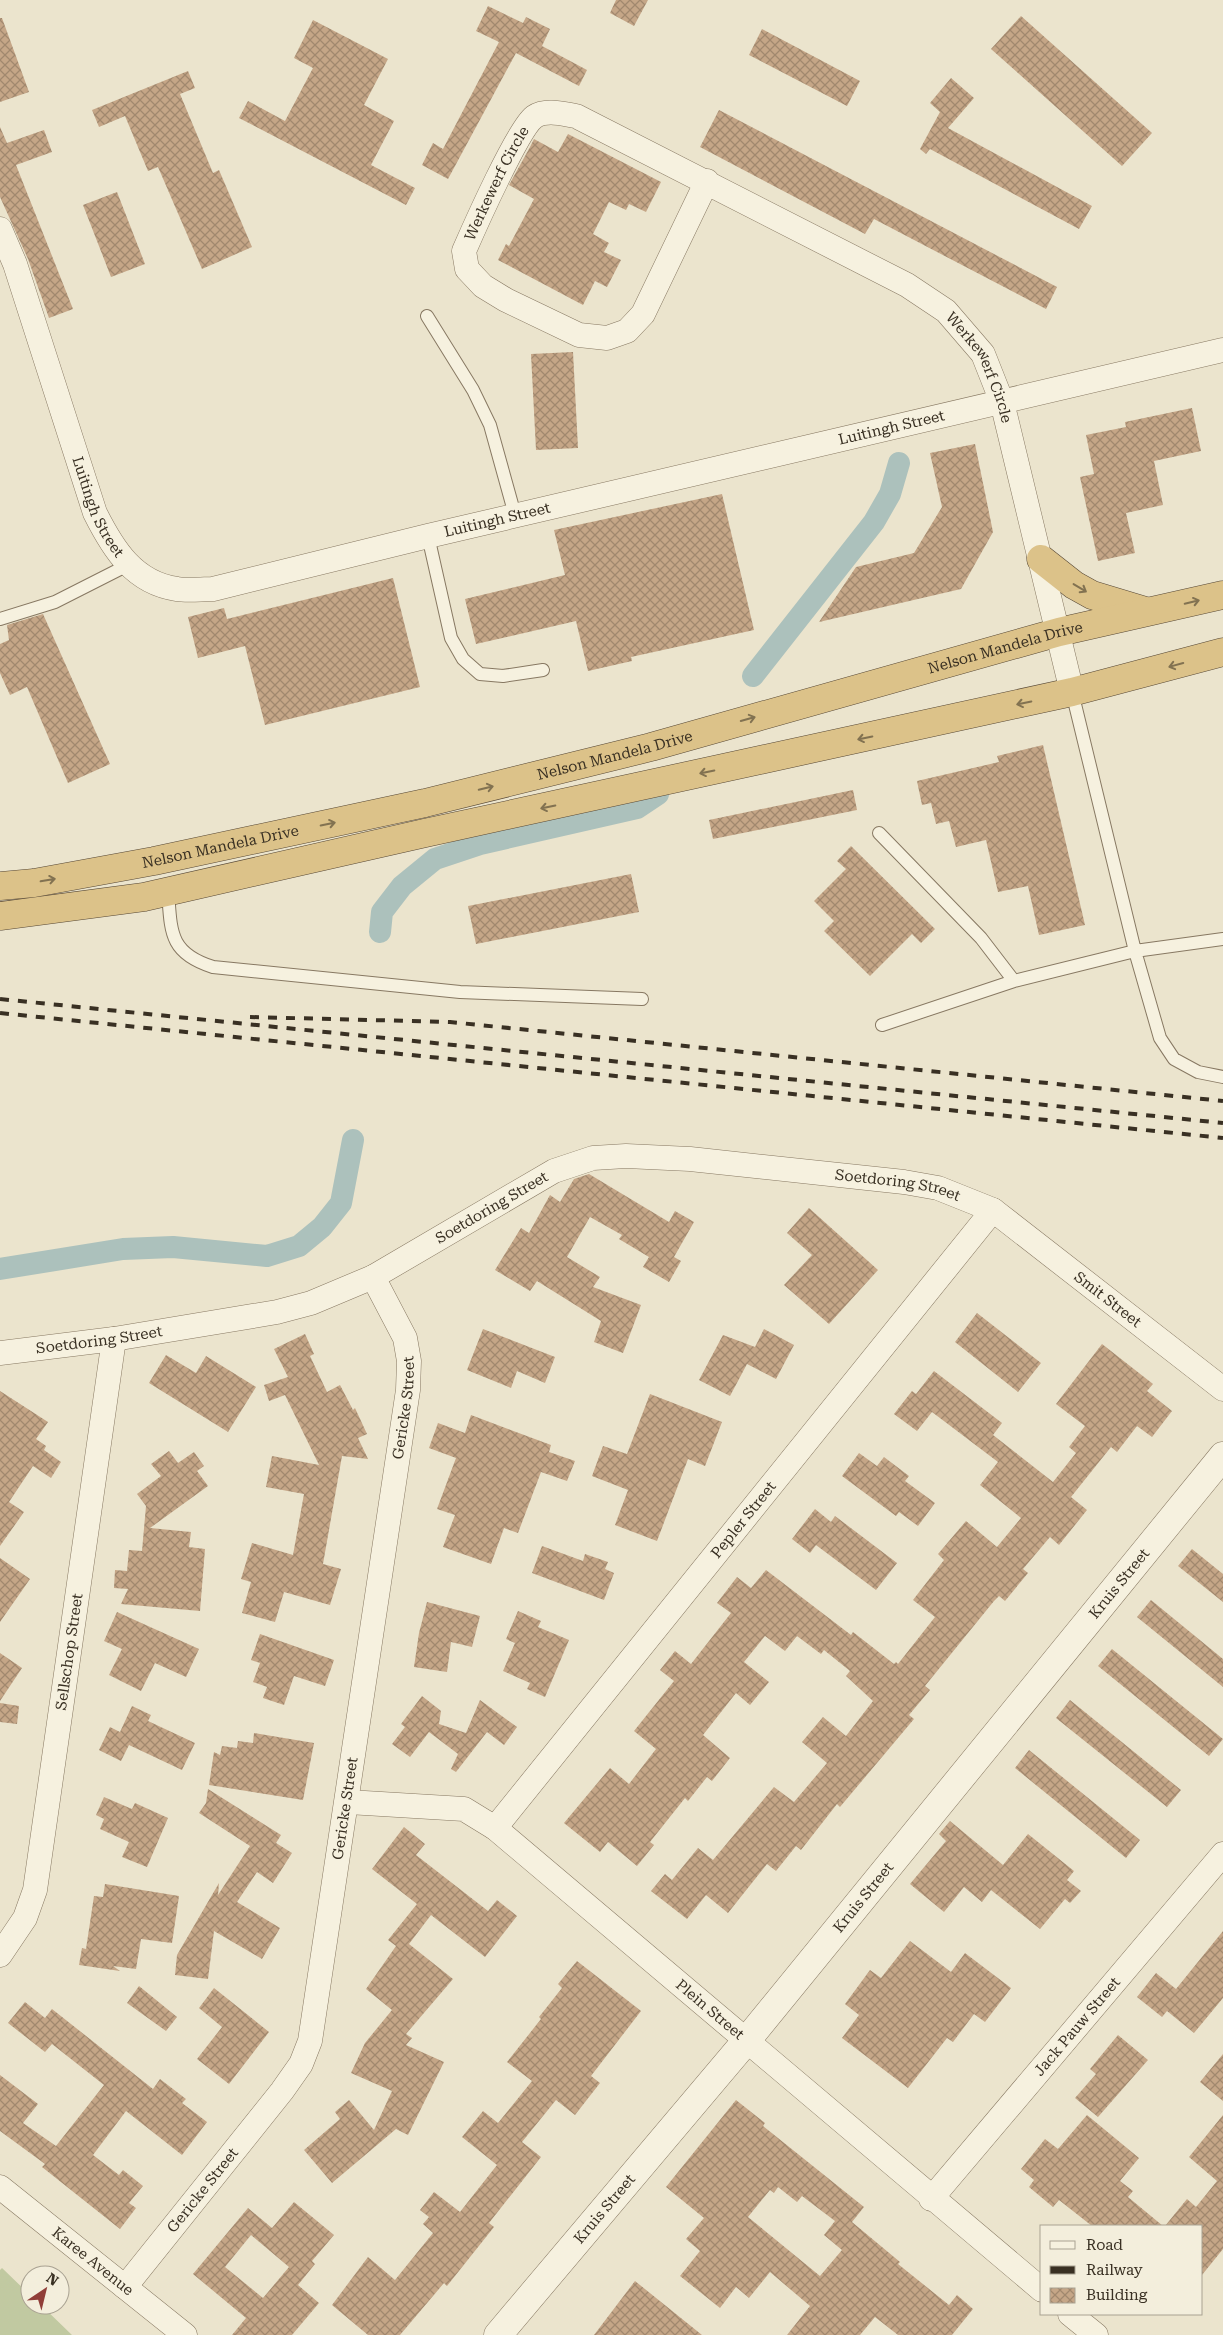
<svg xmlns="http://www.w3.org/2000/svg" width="1223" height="2335" font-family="'Roboto Serif',serif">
  <defs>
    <pattern id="building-cross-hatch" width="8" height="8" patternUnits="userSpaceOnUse" patternTransform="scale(1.25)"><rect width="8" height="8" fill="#c5a687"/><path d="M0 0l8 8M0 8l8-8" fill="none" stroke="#a1886e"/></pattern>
  </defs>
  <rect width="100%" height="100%" fill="#ebe4cd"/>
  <path fill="#c1c9a1" d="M 2,2268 L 30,2295 L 30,2305 L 41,2305 L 72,2335 L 0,2335 L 0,2270 Z"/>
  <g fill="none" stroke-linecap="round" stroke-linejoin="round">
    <path stroke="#acc1bc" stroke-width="22" d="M 753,676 L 874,522 L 890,494 L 899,463
      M 380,932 L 382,912 L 402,886 L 435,859 L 480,844 L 637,808 L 658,794
      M 0,1269 L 123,1249 L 173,1247 L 267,1256 L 299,1246 L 322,1227 L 341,1203 L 353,1140"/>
  </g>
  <path fill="url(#building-cross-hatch)" fill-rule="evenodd" d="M 616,0 L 648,0 L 634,26 L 610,13 Z
    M 488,6 L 523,23 L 526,17 L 550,29 L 542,46 L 587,70 L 579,86 L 516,53 L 448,179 L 422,165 L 433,143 L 443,149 L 499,42 L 476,31 Z
    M 1021,16 L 1152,133 L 1122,166 L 991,49 Z
    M 0,18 L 2,18 L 29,92 L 0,102 Z
    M 313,20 L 388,59 L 364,105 L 394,121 L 371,165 L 415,188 L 406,205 L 239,118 L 248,101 L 285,121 L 313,68 L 294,58 Z
    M 762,29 L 860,81 L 847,106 L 749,55 Z
    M 188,71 L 195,88 L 180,94 L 213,173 L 219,170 L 252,247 L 202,269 L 158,167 L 148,171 L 125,116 L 99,127 L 92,110 Z
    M 951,78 L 974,98 L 948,128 L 1092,206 L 1079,229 L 930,149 L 926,154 L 920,149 L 940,112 L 930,103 Z
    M 719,110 L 1057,287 L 1046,309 L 874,219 L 865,234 L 700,147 Z
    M 0,127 L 7,143 L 44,130 L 52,152 L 16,165 L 73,309 L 49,318 L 28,259 L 0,197 Z
    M 568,134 L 661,182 L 646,212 L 629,204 L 626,210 L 609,202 L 593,234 L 609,243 L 604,252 L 621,260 L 607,287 L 595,281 L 583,305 L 498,260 L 506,244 L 509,246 L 534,199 L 509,185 L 530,147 L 534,139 L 558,152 Z
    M 117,192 L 145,264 L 111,277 L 83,205 Z
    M 573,352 L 578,448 L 536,450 L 531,354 Z
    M 1192,408 L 1201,451 L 1154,461 L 1163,505 L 1126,513 L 1135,553 L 1098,561 L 1080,477 L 1094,474 L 1086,435 L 1126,427 L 1125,422 Z
    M 975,444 L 993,532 L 961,589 L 819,622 L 856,567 L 914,553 L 942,507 L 930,453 Z
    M 722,494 L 754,630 L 631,657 L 632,661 L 588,671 L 576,621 L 476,644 L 465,599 L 565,575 L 554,530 Z
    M 393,578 L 420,687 L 265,725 L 245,646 L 198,658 L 188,617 L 224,608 L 227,619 Z
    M 43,614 L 110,764 L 68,783 L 27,687 L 10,695 L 0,673 L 0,644 L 9,640 L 7,625 Z
    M 1043,745 L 1085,925 L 1039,935 L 1028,886 L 998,892 L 986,840 L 956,847 L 949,821 L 936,824 L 931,803 L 922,805 L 917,781 L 999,762 L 997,756 Z
    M 853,790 L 857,810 L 713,839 L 709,820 Z
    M 851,846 L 935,929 L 921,943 L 912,934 L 870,976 L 824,931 L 834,921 L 814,901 L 846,869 L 837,861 Z
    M 631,874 L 639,912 L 476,944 L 468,906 Z
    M 589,1174 L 669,1222 L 675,1211 L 694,1222 L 674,1257 L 681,1261 L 669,1282 L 643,1267 L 649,1257 L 619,1239 L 622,1235 L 590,1217 L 567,1257 L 600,1277 L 593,1287 L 641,1305 L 623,1353 L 594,1342 L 601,1321 L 537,1281 L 530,1291 L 495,1270 L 521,1228 L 529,1233 L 550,1195 L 560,1202 L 574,1179 Z
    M 809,1208 L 878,1270 L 829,1324 L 784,1285 L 812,1255 L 787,1233 Z
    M 977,1313 L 1041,1363 L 1018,1392 L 955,1342 Z
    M 483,1329 L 555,1357 L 545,1383 L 517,1371 L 511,1388 L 467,1370 Z
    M 764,1329 L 794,1345 L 776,1379 L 747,1364 L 730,1396 L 699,1380 L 723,1335 L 755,1347 Z
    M 305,1334 L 314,1354 L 310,1356 L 327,1392 L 340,1385 L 353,1410 L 355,1408 L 367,1434 L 358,1438 L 368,1459 L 342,1456 L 323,1564 L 341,1569 L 330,1605 L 284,1592 L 275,1622 L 242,1613 L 251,1582 L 241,1579 L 252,1543 L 293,1555 L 304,1494 L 266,1487 L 272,1456 L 319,1465 L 285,1395 L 269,1401 L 264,1385 L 288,1377 L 274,1349 Z
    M 1102,1344 L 1153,1384 L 1147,1391 L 1172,1411 L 1152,1437 L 1137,1426 L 1117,1452 L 1111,1447 L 1071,1497 L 1087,1510 L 1059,1545 L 1050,1537 L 1023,1569 L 1028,1573 L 1005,1601 L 999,1596 L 994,1601 L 925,1686 L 930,1690 L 909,1715 L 914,1719 L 840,1807 L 837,1804 L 801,1850 L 796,1846 L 776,1871 L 767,1864 L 728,1913 L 706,1895 L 687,1919 L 651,1891 L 665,1874 L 672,1880 L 698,1848 L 713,1860 L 774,1787 L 794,1802 L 827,1763 L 802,1742 L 823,1717 L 846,1736 L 873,1701 L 846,1676 L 850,1671 L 824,1650 L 821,1654 L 797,1636 L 785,1651 L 765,1636 L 744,1662 L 769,1682 L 750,1705 L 736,1693 L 703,1735 L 730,1758 L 712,1781 L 707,1777 L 688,1801 L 685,1798 L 650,1842 L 654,1845 L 637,1866 L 608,1842 L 600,1852 L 564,1823 L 610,1768 L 629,1784 L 656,1749 L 634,1731 L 674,1681 L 660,1670 L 675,1651 L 691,1664 L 731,1613 L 717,1603 L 737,1577 L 751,1588 L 766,1570 L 851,1635 L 853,1632 L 894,1664 L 896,1662 L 898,1664 L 935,1617 L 913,1600 L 944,1560 L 938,1554 L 966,1521 L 997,1547 L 1021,1518 L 980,1485 L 998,1462 L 932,1412 L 917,1431 L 894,1414 L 912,1391 L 916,1394 L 934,1371 L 1002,1423 L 993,1435 L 1053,1482 L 1076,1453 L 1069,1447 L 1085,1426 L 1056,1404 Z
    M 166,1355 L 196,1373 L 206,1356 L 256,1387 L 228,1432 L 149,1383 Z
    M 0,1391 L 48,1422 L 36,1439 L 46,1446 L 44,1450 L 61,1462 L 51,1478 L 33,1466 L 9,1502 L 24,1512 L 0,1546 Z
    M 650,1394 L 722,1422 L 705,1466 L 688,1459 L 657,1541 L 615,1525 L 628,1490 L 592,1476 L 603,1446 L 627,1454 Z
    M 471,1415 L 551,1445 L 549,1452 L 575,1461 L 567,1481 L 541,1472 L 518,1533 L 504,1528 L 491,1564 L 443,1547 L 455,1515 L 437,1509 L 456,1458 L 429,1448 L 438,1423 L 465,1433 Z
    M 169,1451 L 178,1463 L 194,1452 L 204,1466 L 197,1471 L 208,1486 L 150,1528 L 191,1532 L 189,1547 L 205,1549 L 200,1611 L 121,1604 L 128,1589 L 114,1588 L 115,1570 L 127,1571 L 129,1550 L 142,1551 L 146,1506 L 137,1494 L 161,1476 L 151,1464 Z
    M 859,1453 L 877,1466 L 884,1457 L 909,1476 L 905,1481 L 935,1503 L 918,1526 L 899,1512 L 896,1516 L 842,1476 Z
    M 815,1509 L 831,1522 L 835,1516 L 897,1563 L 876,1590 L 816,1545 L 810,1553 L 792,1539 Z
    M 542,1546 L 583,1561 L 585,1554 L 608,1562 L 605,1569 L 614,1573 L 604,1600 L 532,1573 Z
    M 1192,1549 L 1223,1574 L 1223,1602 L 1178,1566 Z
    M 0,1558 L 30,1579 L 0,1622 Z
    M 1151,1600 L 1223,1659 L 1223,1687 L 1137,1617 Z
    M 427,1602 L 480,1616 L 472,1647 L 451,1642 L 447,1672 L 414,1667 L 419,1633 Z
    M 518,1611 L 541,1621 L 538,1627 L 569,1640 L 545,1697 L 527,1689 L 530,1683 L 503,1671 L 515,1643 L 506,1639 Z
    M 117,1612 L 199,1649 L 186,1677 L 155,1663 L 141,1691 L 109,1675 L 122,1649 L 104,1641 Z
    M 260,1634 L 334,1660 L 325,1686 L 294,1676 L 284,1705 L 263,1698 L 267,1687 L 253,1682 L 260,1663 L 251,1660 Z
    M 1112,1649 L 1223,1739 L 1209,1756 L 1098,1666 Z
    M 0,1653 L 22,1668 L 0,1701 Z
    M 422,1696 L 441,1711 L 439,1724 L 466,1733 L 480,1700 L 517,1727 L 504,1745 L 487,1732 L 456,1772 L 451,1769 L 458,1754 L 429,1732 L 410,1757 L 392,1744 L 405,1727 L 401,1724 Z
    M 1070,1700 L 1181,1790 L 1167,1807 L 1056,1718 Z
    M 0,1703 L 19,1706 L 17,1724 L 0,1722 Z
    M 132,1706 L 151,1715 L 148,1721 L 195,1743 L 182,1770 L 129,1745 L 121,1761 L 99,1750 L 110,1727 L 120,1732 Z
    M 254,1733 L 314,1743 L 303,1800 L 209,1785 L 214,1752 L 220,1755 L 222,1746 L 237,1748 L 238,1741 L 253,1743 Z
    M 1029,1750 L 1140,1840 L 1126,1858 L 1015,1768 Z
    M 208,1789 L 281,1835 L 276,1843 L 292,1853 L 273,1883 L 257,1872 L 237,1902 L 280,1928 L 262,1959 L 214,1931 L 208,1979 L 175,1975 L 177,1955 L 219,1883 L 218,1895 L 250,1846 L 199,1813 L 206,1803 Z
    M 104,1797 L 132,1809 L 135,1803 L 168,1818 L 147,1867 L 122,1857 L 129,1842 L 100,1829 L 104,1819 L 96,1815 Z
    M 950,1821 L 1003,1865 L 1028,1834 L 1074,1871 L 1067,1880 L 1081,1891 L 1070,1903 L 1065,1899 L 1040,1929 L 991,1890 L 982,1902 L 964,1887 L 944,1912 L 910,1884 L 946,1841 L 939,1834 Z
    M 404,1827 L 425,1844 L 416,1855 L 488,1911 L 497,1900 L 517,1916 L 485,1957 L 431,1915 L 409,1944 L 453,1979 L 406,2034 L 412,2038 L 406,2045 L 444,2062 L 408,2135 L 396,2129 L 332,2183 L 304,2150 L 340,2119 L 335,2112 L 349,2100 L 374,2130 L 392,2091 L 351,2073 L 365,2043 L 392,2010 L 366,1989 L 396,1946 L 388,1940 L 417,1904 L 372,1869 Z
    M 105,1884 L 179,1896 L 172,1943 L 141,1939 L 136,1969 L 113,1966 L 120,1971 L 79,1965 L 82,1948 L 86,1949 L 94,1896 L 103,1897 Z
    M 1223,1931 L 1223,1998 L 1194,2033 L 1167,2011 L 1162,2017 L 1137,1997 L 1156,1973 L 1176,1989 Z
    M 910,1941 L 951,1972 L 965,1953 L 1011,1988 L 985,2022 L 974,2014 L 953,2042 L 947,2038 L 908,2088 L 842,2038 L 859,2015 L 845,2004 L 870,1970 L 881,1978 Z
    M 577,1961 L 641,2011 L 591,2076 L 600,2083 L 575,2115 L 556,2100 L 522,2142 L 541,2157 L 489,2223 L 494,2227 L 447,2286 L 444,2283 L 400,2335 L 368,2335 L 332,2305 L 368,2257 L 395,2280 L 433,2233 L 423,2224 L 429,2217 L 420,2210 L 434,2192 L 460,2212 L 497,2165 L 462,2137 L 483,2111 L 498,2123 L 532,2081 L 507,2062 L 541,2019 L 539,2017 L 562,1988 L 558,1984 Z
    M 139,1986 L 177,2017 L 166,2031 L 127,2003 Z
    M 214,1988 L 269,2032 L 229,2084 L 197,2059 L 222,2027 L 199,2008 Z
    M 25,2002 L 45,2018 L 52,2009 L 153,2089 L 160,2079 L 186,2099 L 182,2103 L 207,2122 L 182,2155 L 126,2111 L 93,2155 L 119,2175 L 123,2170 L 143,2186 L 129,2203 L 136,2208 L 120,2229 L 42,2167 L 45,2164 L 0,2131 L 0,2075 L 38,2104 L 23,2123 L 56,2146 L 104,2085 L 52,2044 L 45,2052 L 8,2023 Z
    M 1118,2035 L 1148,2060 L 1098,2117 L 1075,2098 L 1096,2074 L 1090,2069 Z
    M 1223,2054 L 1223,2101 L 1200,2082 Z
    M 736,2100 L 765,2123 L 763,2126 L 864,2207 L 852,2222 L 900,2262 L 898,2264 L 949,2305 L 957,2295 L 973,2309 L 952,2335 L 898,2335 L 875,2317 L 860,2335 L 787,2335 L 810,2306 L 770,2272 L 749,2298 L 736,2287 L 720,2308 L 680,2276 L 700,2251 L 686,2239 L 704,2218 L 666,2187 ZM 778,2187 L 797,2202 L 802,2196 L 835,2221 L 824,2235 L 842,2250 L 820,2276 L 748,2217 L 770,2190 L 774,2193 Z
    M 1087,2115 L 1139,2158 L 1120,2181 L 1133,2191 L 1128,2197 L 1163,2226 L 1092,2226 L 1059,2200 L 1053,2207 L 1029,2187 L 1034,2180 L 1021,2169 L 1045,2139 L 1058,2149 Z
    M 1223,2115 L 1223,2249 L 1202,2275 L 1202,2226 L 1165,2226 L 1187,2199 L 1196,2207 L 1217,2181 L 1189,2157 Z
    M 294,2202 L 334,2235 L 312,2261 L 315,2264 L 298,2285 L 319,2303 L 292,2335 L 232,2335 L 246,2318 L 193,2274 L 248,2208 L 272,2228 ZM 251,2235 L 289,2267 L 263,2298 L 225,2267 Z
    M 635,2281 L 702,2335 L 594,2335 Z"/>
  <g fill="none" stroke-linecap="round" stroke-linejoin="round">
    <g stroke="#877862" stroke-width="14">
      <path id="service" d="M 427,316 L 473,390 L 490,425 L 515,515
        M 428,536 L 451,638 L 463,659 L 480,674 L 503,676 L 543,670
        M 0,619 L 55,602 L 128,565
        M 1072,692 L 1135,951 L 1160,1038 L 1174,1059 L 1198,1072 L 1223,1077
        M 879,833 L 981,938 L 1014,981 L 1135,951 L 1223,939
        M 168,891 C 171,932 169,953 213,967 L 460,992 L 642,999
        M 882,1025 L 1014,981"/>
    </g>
    <g stroke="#877862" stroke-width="25">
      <g id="minor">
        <path id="s1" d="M 707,181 L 643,314 L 627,331 L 607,338 L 579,335 L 506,300 L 483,286 L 467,269 L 464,251 C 474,228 518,129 534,117 C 546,109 563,114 576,116 L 907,285 L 946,311 L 983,354 L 1002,402 L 1072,692"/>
        <path id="s2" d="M 0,229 L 15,264 L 95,513 C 113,549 134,583 177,589 C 188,591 201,589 213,589 L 428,536 L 1223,350"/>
        <path id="s3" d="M 0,1353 L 114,1339 L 277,1312 L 311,1303 L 373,1277 L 554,1171 L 593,1158 L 626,1156 L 690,1159 L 904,1182 L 938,1188 L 993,1210 L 1223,1389"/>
        <path id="s4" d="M 348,1802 L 464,1809 L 495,1828 L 1042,2290"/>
        <path id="s5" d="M 495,1828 L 993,1210"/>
        <path id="s6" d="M 0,1955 L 25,1918 L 35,1890 L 114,1339"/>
        <path id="s7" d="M 0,2187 L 185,2335"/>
        <path id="s8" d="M 931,2199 L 1223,1854"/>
        <path id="s9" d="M 125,2287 L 282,2091 L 301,2064 L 310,2041 L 408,1390 L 409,1361 L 405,1338 L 373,1277"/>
        <path d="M 1070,2314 L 1096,2335"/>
      </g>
    </g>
    <g stroke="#877862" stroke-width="29">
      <g id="tertiary">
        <path id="s10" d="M 498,2335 L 747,2040 L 1223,1456"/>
      </g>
    </g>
    <g stroke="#564735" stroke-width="29">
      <g id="trunk">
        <path d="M 1041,559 L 1074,585 L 1092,595 L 1145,611"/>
        <path id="s11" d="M 0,886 L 34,883 L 154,861 L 425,803 L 651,747 L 1059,632 L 1223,595"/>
        <path d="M 0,916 L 144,897 L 425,833 L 1072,692 L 1223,652"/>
      </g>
    </g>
    <use href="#service" stroke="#f6f1df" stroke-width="12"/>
    <use href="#minor" stroke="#f6f1df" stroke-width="24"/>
    <use href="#tertiary" stroke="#f6f1df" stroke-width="28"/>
    <use href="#trunk" stroke="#dcc289" stroke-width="28"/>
    <path stroke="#393023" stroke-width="4" stroke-dasharray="9 9" stroke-linecap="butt" d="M 0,999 L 1223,1123
      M 0,1013 L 1223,1138
      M 250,1017 L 450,1022 L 1223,1101"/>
  </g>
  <defs><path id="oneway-shaft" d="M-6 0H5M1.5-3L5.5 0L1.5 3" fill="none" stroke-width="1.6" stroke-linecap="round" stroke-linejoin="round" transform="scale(1.25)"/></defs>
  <g stroke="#827251">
    <use href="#oneway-shaft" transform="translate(1080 588) rotate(31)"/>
    <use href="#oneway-shaft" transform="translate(1192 602) rotate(-13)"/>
    <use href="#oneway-shaft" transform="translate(1176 665) rotate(165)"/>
    <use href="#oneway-shaft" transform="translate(1024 703) rotate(168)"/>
    <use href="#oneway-shaft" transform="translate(748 719) rotate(-16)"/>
    <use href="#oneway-shaft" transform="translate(865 738) rotate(168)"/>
    <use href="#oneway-shaft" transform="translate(707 772) rotate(168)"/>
    <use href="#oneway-shaft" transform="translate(486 788) rotate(-14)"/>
    <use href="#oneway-shaft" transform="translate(548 807) rotate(168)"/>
    <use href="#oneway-shaft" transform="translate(328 824) rotate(-12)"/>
    <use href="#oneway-shaft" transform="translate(48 880) rotate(-10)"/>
  </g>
  <g text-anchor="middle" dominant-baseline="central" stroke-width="4" stroke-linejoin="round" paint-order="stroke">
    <g font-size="15" fill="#393023" stroke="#f3eedc">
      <text stroke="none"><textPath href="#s1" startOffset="445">Werkewerf Circle</textPath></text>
      <text stroke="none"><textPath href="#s1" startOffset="1050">Werkewerf Circle</textPath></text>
      <text stroke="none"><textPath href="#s2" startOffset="1150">Luitingh Street</textPath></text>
      <text stroke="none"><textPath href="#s2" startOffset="295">Luitingh Street</textPath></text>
      <text stroke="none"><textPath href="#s2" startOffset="745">Luitingh Street</textPath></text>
      <text stroke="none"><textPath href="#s11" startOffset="1034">Nelson Mandela Drive</textPath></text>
      <text stroke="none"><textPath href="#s11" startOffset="629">Nelson Mandela Drive</textPath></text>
      <text stroke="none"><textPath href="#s11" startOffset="224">Nelson Mandela Drive</textPath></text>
      <text stroke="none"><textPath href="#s3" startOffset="940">Soetdoring Street</textPath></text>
      <text stroke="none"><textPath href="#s3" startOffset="520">Soetdoring Street</textPath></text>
      <text stroke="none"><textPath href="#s3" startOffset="1185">Smit Street</textPath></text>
      <text stroke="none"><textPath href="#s3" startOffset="100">Soetdoring Street</textPath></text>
      <text stroke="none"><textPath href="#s9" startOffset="949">Gericke Street</textPath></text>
      <text stroke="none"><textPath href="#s5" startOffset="396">Pepler Street</textPath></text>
      <text stroke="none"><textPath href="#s10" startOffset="975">Kruis Street</textPath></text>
      <text stroke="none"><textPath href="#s6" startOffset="315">Sellschop Street</textPath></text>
      <text stroke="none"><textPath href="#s9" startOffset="544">Gericke Street</textPath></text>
      <text stroke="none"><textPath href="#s10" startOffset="570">Kruis Street</textPath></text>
      <text stroke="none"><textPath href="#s4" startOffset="434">Plein Street</textPath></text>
      <text stroke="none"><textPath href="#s8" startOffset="226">Jack Pauw Street</textPath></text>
      <text stroke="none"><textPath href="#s9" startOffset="124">Gericke Street</textPath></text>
      <text stroke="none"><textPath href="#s10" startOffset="165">Kruis Street</textPath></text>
      <text stroke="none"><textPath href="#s7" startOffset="119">Karee Avenue</textPath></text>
    </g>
  </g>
  <rect x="1040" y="2225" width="162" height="90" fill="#f3eedc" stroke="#a9a292"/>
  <rect x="1050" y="2241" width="25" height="8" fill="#f6f1df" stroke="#a9a292"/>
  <text x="1086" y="2250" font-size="15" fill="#393023">Road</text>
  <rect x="1050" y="2266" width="25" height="8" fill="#393023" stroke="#a9a292"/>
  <text x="1086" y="2275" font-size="15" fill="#393023">Railway</text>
  <rect x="1050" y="2288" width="25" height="15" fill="url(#building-cross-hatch)" stroke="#a9a292"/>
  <text x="1086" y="2300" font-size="15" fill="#393023">Building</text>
  <g transform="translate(45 2290) rotate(35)"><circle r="24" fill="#f3eedc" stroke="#a9a292"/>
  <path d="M0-4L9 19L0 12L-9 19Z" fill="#903e38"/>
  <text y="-8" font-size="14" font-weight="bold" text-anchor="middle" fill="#393023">N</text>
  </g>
</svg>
